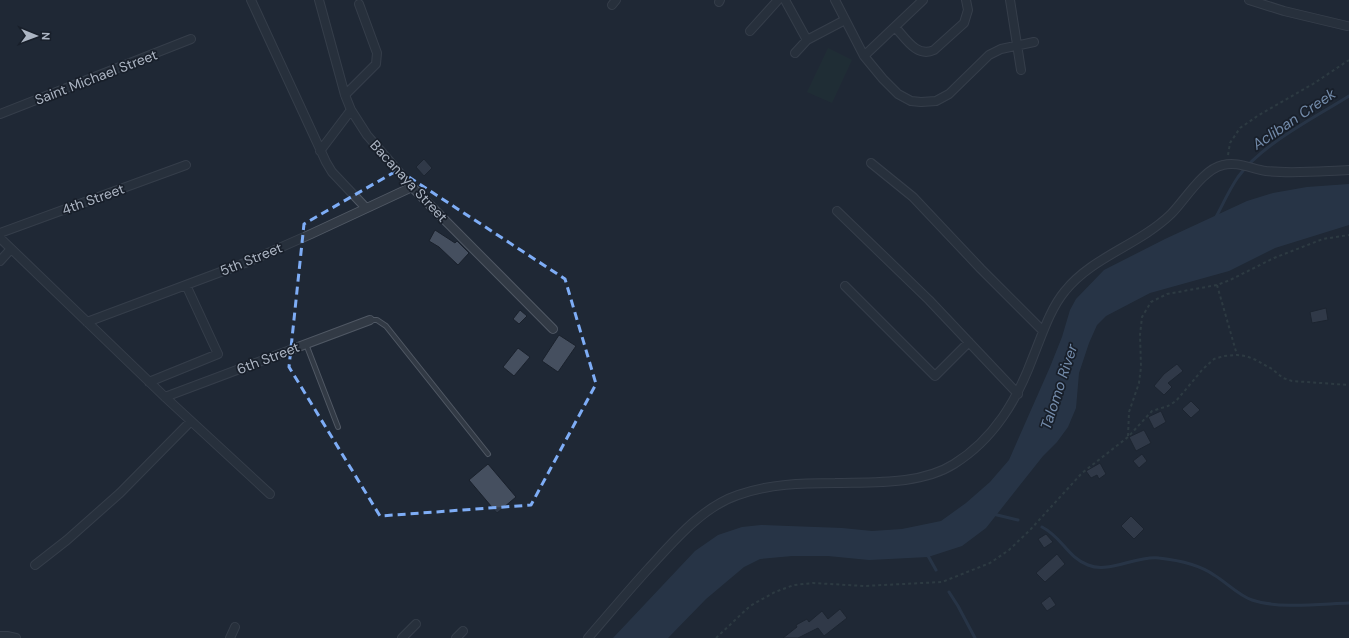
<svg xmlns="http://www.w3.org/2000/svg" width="1349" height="638" font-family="'DM Sans',sans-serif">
  <rect width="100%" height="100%" fill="#1f2835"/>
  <path fill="#213436" d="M 828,48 L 852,60 L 832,103 L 807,92 Z"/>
  <path fill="#32445c" d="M 1349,184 L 1349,225 L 1275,248 L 1229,271 L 1150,293 L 1106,316 L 1097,325 L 1089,343 L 1079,373 L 1076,408 L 1068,427 L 1057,442 L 1043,456 L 986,528 L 962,546 L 928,557 L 869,560 L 828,556 L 792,556 L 760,559 L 744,567 L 706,599 L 668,638 L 613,638 L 695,551 L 718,535 L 742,527 L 761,525 L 842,528 L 872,531 L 902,529 L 941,521 L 966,503 L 990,482 L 1009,460 L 1050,367 L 1062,337 L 1070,310 L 1076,299 L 1104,270 L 1165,239 L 1247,201 L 1273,193 L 1307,187 Z"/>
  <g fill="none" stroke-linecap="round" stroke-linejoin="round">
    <path stroke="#32445c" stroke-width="3" d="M 1216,217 C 1223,204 1229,190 1238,177 C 1262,144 1314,118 1349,96
      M 993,514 L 1018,520
      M 1042,527 C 1062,537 1067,557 1088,565 C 1109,574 1137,555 1159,558 C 1177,560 1200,565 1214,575 C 1226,582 1239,596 1252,600 C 1279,609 1320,604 1349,603
      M 927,554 L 936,570
      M 949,592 L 958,606 L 975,638"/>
  </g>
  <path fill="#454f5f" stroke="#1a212c" d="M 424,159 L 432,168 L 424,176 L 416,167 Z
    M 435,230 L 455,243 L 457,241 L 469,253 L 458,265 L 439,247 L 429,241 Z
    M 1326,308 L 1328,320 L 1312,323 L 1310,312 Z
    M 520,310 L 527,316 L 519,324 L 513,319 Z
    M 559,335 L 576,346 L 558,372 L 542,361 Z
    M 518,348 L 530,357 L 514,376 L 503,367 Z
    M 1177,364 L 1183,371 L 1168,383 L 1172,387 L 1164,395 L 1154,386 L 1164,374 Z
    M 1191,401 L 1200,410 L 1191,418 L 1182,409 Z
    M 1161,411 L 1166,422 L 1154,429 L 1148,417 Z
    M 1144,430 L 1151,443 L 1136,451 L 1129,437 Z
    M 1142,454 L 1147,461 L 1139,468 L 1133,461 Z
    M 1100,463 L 1106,474 L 1099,479 L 1097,475 L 1091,478 L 1086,471 Z
    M 488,464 L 516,497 L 497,513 L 469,480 Z
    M 1131,516 L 1144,529 L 1134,539 L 1121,526 Z
    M 1046,534 L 1053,542 L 1044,548 L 1038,539 Z
    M 1057,554 L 1065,564 L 1045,582 L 1036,573 Z
    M 1050,596 L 1056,605 L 1047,611 L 1041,603 Z
    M 840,609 L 847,618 L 824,636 L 818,628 L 798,638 L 783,638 L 797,627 L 796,625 L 807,619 L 809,622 L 822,611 L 828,619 Z"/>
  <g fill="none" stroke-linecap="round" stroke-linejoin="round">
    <g stroke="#505864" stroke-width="6">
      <path id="service" d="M 370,320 L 377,320 L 386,326 L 488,454
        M 306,344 L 338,427"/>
    </g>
    <g stroke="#505864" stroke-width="10">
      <path id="minor" d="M 251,0 L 326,162 L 332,172 L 366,208
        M 319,0 L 345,95 L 351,110 L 367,135 L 412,187 L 553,329
        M 785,0 L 807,40
        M 835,0 L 864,56 L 883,79 L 898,94 L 911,101 L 921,102 L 936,101 L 949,94 L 989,55 L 1001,49 L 1034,42
        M 1010,0 L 1021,70
        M 1249,0 L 1284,11 L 1347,26
        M 719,2 L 720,0
        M 612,5 L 616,0
        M 895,27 C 906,39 917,58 934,50 L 964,23 L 968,10 L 966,0
        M 750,31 L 778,0
        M 795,53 L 807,40 L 845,20
        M 864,56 L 923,0
        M 345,95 L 376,64 L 377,53 L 359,4
        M 0,114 L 191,39
        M 320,151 L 351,110
        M 871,163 L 913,197 L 981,269 L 1043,331
        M 837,211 L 929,300 L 1018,394
        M 0,233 L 186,165
        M 0,238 L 165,397 L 270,494
        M 0,261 L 11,249
        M 845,286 L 935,376 L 969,342
        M 87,322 L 250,261 L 311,234 L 412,187
        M 149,382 L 218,354 L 186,285
        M 165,397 L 370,320
        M 35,565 L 67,540 L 120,493 L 191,421
        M 0,636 L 7,636 L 16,638
        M 230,638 L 235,627
        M 402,638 L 416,624
        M 456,638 L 463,631
        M 588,638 C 608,615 628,591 649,568 C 674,541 702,507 738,495 C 769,484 802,483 835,483 C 872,482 921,485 954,464 C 994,439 1017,400 1033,357 C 1042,335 1050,309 1065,291 C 1092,257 1139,245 1171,214 C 1185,200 1203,169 1223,165 C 1237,161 1252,169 1266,171 C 1293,174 1322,171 1349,170"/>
    </g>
    <path stroke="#3e5153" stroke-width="2" stroke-dasharray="3 3" stroke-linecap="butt" d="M 1228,155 L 1230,143 L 1240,128 L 1259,115 L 1313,84 L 1349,60
      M 1217,285 L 1237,355
      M 1128,436 L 1129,412 L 1139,383 L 1141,367 L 1140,335 L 1142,317 L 1151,302 L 1167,294 L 1217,285 L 1230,280 L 1274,258 L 1323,239 L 1349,235
      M 716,638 L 750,606 L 775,592 L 794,585 L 813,583 L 864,586 L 942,582 L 990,563 L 1009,550 L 1030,530 L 1082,473 L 1128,437 L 1152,411 L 1168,406 L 1176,401 L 1203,369 L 1214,359 L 1224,356 L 1237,355 L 1246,356 L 1256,360 L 1272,369 L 1283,378 L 1292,381 L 1349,385"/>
    <use href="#service" stroke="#323a45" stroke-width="4"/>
    <use href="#minor" stroke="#323a45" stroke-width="8"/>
  </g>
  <path d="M0 0H1349V638H0ZM 398,170 L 565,279 L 596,384 L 531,505 L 380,516 L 289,367 L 304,224 Z" fill="#1f2835" fill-opacity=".55" fill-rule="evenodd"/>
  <path fill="none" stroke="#7eadf6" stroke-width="3" stroke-dasharray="8 5" stroke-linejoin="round" d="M 398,170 L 565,279 L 596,384 L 531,505 L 380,516 L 289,367 L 304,224 Z"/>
  <g text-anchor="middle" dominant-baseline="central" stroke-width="3.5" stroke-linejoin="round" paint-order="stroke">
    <g font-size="14" fill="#acb5c3" stroke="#181f2a">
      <text transform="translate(96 77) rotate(-21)">Saint Michael Street</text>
      <text transform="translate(409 181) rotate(47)">Bacanaya Street</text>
      <text transform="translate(93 199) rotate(-20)">4th Street</text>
      <text transform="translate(251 259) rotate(-22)">5th Street</text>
      <text transform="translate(268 358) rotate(-21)">6th Street</text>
    </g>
    <g font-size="15" font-style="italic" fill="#748cab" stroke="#181f2a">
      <text transform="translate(1294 119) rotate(-34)">Acliban Creek</text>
      <text transform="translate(1059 387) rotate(-72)">Talomo River</text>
    </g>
  </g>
  <g transform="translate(36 36) rotate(91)" stroke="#181f2a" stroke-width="3" paint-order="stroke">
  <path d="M0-3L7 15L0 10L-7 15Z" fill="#acb5c3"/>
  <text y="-6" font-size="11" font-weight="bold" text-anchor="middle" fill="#acb5c3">N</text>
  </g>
</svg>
